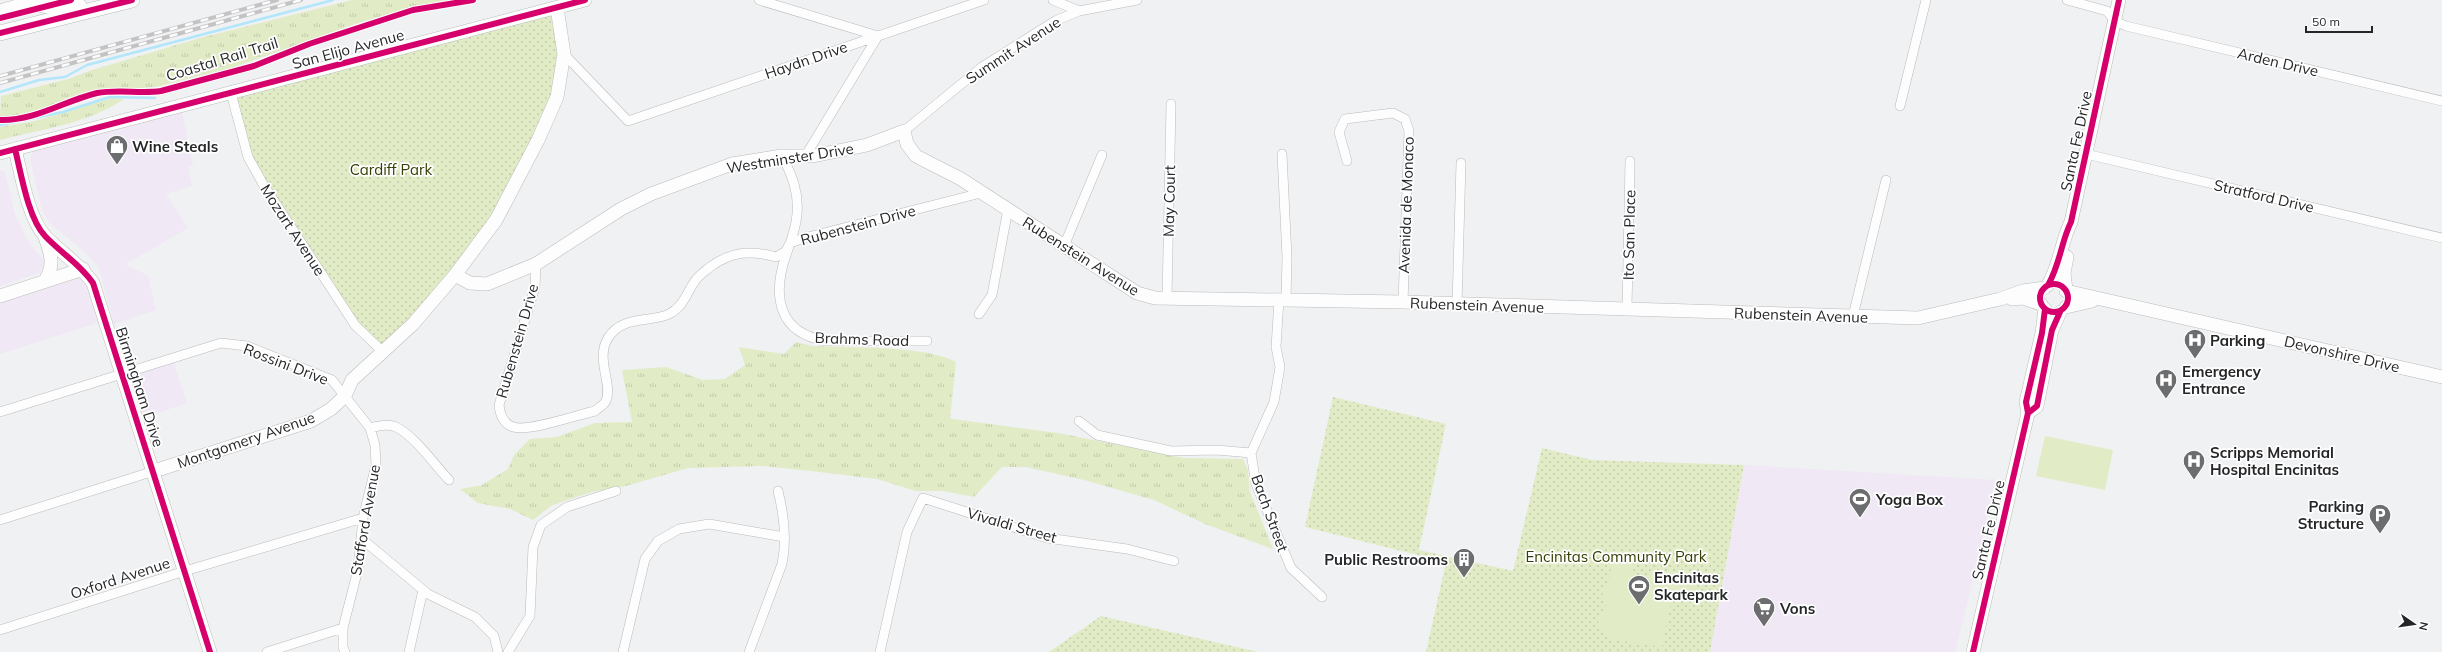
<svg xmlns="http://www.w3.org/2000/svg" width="2442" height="652" font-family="Mulish,sans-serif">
  <defs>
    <pattern id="grass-tufts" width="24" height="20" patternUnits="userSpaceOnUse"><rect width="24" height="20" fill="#e1ecc6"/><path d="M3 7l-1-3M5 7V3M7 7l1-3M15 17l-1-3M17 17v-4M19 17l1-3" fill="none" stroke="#c1caaa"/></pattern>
    <pattern id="park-dots" width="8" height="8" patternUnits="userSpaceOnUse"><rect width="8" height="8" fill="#e1ecc6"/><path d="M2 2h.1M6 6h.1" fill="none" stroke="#c1caaa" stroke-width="1.8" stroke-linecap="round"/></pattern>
  </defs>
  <rect width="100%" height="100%" fill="#f0f1f3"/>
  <path fill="#f0e8f4" d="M 182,111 L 193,166 L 188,167 L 192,186 L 166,194 L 188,228 L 126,264 L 148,276 L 156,310 L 114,324 L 99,268 L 85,252 L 50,224 L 42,210 L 30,159 L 33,151 Z
    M 0,169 L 5,172 L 15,215 L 28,241 L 45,262 L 40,273 L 0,286 Z
    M 82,277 L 87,279 L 103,321 L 0,354 L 0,303 Z
    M 173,360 L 187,403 L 143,418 L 131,375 Z
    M 1744,465 L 1995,480 L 1978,560 L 1955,652 L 1710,652 Z"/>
  <path fill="url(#grass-tufts)" d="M 352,0 L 452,0 L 421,5 L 358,23 L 234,67 L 156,87 L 93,91 L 33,113 L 14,117 L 0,116 L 1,96 L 68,79 L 92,70 L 200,38 Z
    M 112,98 L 124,99 C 87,124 42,129 0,140 L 0,127 L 35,121 Z
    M 796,342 L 812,346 C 850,348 925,345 956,362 L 950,418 L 953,419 L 1058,433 L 1184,458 L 1243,459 L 1248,470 L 1250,492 L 1273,549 L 1205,524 L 1154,500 L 1084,480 L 1026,467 L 1002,467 L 974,497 L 943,491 L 916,491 L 877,479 L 811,471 L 763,466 L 688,468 L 626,486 L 592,492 L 552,505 L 533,520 L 510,509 L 478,503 L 460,489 L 482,485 L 508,469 L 514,455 L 530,439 L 557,437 L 595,423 L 632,422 L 622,370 L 666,367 L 703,380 L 725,379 L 745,365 L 739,347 L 784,354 Z"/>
  <path fill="url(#park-dots)" d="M 557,8 L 563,71 L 498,215 L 383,351 L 368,339 L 251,162 L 230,93 Z
    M 1333,397 L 1446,424 L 1419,550 L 1513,571 L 1542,448 L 1592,460 L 1744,465 L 1710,652 L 1426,652 L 1446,562 L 1305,527 Z
    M 1101,616 L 1258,652 L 1049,652 Z"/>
  <path fill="#e1ecc6" d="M 2045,436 L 2113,450 L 2105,490 L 2036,476 Z
    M 1625,558 L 1632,563 L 1634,573 L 1642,577 L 1649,576 L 1652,571 L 1699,578 L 1696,594 L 1681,592 L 1672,599 L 1662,647 L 1608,639 L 1598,623 C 1599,614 1605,611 1607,602 L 1602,596 L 1604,587 L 1609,583 L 1611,565 L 1617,559 Z"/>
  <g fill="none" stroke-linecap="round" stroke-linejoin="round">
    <path stroke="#b2e6fb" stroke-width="2.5" d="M 0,92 L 39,80 L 65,77 L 87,65 L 333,0
      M 0,125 L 63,112 L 110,97 L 155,98"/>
    <g stroke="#babbbc" stroke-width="10">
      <path id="street" d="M 759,0 L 878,36 L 806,155
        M 1053,0 L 1079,11
        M 2067,0 L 2107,11 L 2115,21 L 2126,26 L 2442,101
        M 564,54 L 628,121 L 984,0
        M 231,93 L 248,157 L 263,184 L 355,325 L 383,352
        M 1900,106 L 1926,0
        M 904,131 L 982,67 L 1055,21 L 1079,11 L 1137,0
        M 1282,154 L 1287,257 L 1286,300
        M 2086,154 L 2442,238
        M 782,156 C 792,175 799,192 797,214 C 796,229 791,241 786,255 C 772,296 778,333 826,341 L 927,341
        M 1347,161 L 1339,132 L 1345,119 L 1393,113 L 1405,119 L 1409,131 L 1403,302
        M 1064,246 L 1102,155
        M 536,264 L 535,287 L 499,405 C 500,415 504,424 513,427 C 528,432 577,415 595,411 C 598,408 604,405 606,401 C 613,384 595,359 608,338 C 622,315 650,323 669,314 C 682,308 686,295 693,284 C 697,276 704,272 710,267 C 732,251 751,250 776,257 L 786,251 L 790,243 L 804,238 L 981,193
        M 1167,298 L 1171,104
        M 1279,300 L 1276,347 L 1280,367 L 1274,402 L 1251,453 L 1256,484 L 1291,568 L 1322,597
        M 1457,305 L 1461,163
        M 1627,309 L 1630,161
        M 979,314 L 992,295 L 1008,209
        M 1853,316 L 1886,180
        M 0,412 L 221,343 L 247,346 L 332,380 L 370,428 L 375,445 L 376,465 L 363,518 L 358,569 L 343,628 L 343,647 L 345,652
        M 1079,421 L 1097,435 L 1171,451 L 1217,450 L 1251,453
        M 370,428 C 379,426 389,423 398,428 C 417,439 433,463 449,480
        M 0,520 L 154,471
        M 362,539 L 428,594 L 475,617 L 494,636 L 498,652
        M 0,630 L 185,571 L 363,518
        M 267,652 L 343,628
        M 409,652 L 423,590
        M 508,652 L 530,616 L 533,547 L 541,525 L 567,507 L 616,491
        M 623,652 L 645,559 L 658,541 L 679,529 L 709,524 L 784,537
        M 749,652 L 782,564 C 787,540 784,515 778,491
        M 880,652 L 907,532 L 923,498 L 1047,538 L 1127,549 L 1174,561"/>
    </g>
    <g stroke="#babbbc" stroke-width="14">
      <path id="secondary" d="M 15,149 C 21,173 28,218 45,236 C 61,253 80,264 93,283 L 210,652
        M 0,153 L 585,0
        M 45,237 C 51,254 55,265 45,281
        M 455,275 L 470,283 L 487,284 L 536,264 L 621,209 L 651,194 L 732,164 L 782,156 L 813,156 L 867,145 L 904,131 L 907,144 L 916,156 L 961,179 L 1137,293 L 1155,298 L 1403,302 L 1918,318 L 2000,299 L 2023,291 L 2044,288
        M 2048,285 C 2060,265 2061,242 2071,222 L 2119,0
        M 2066,290 L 2064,273 L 2067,257
        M 2066,291 L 2442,377
        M 0,296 L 83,269
        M 2012,299 L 2023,298 L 2041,304
        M 2066,307 L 2092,301
        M 2028,413 L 2037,406 L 2052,330 L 2060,312
        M 154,471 L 311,421 L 331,409 L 345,396 L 352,380 L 413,324 L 455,275 L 496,220 L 538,140 L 557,97 L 564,54 L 557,8
        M 1973,652 L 2028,413 L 2026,402 L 2042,333 L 2045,309"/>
    </g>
    <g stroke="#babbbc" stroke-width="16">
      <path id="primary" d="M 0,12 L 31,3 L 62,8 L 79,6
        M 0,33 L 132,0"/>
    </g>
    <use href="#street" stroke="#fdfdfd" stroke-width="9"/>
    <use href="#secondary" stroke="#fdfdfd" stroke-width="13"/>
    <use href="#primary" stroke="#fdfdfd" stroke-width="15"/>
    <g stroke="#c3c3c4" stroke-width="4">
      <path id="rail" d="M 0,76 L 277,0
        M 0,83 L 301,0"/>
    </g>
    <use href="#rail" stroke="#fefeff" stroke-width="2.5" stroke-dasharray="8" stroke-linecap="butt"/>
    <g stroke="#fefeff" stroke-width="8">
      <path id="cycleway" d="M 0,18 L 71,0
        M 0,33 L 132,0
        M 0,120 C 35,121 64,101 97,93 C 119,89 140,94 161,91 L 254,66 L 309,44 L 413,10 L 473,0
        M 15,149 C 21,173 28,218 45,236 C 61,253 80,264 93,283 L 210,652
        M 0,153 L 585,0
        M2040 298a14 14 0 1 1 28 0a14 14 0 1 1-28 0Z
        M 2048,285 C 2060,265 2061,242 2071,222 L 2119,0
        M 2028,413 L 2037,406 L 2052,330 L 2060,312
        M 1973,652 L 2028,413 L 2026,402 L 2042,333 L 2045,309"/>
    </g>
    <use href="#cycleway" stroke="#d6006c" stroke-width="6"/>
  </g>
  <defs>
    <g id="shop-pin" transform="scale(1.15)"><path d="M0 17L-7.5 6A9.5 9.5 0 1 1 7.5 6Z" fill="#6c6d6e" stroke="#fefeff"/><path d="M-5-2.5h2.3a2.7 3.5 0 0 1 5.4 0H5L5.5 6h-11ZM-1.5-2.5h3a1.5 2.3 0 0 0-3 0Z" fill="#fff"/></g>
    <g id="hospital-pin" transform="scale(1.15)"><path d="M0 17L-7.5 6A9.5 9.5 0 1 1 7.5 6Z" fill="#6c6d6e" stroke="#fefeff"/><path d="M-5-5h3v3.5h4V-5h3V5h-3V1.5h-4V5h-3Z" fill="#fff"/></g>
    <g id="stadium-pin" transform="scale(1.15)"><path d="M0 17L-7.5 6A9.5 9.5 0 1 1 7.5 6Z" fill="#6c6d6e" stroke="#fefeff"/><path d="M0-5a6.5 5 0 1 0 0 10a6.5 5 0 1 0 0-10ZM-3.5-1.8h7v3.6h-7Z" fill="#fff"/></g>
    <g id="parking-pin" transform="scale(1.15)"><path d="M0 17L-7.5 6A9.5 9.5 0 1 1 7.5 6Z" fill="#6c6d6e" stroke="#fefeff"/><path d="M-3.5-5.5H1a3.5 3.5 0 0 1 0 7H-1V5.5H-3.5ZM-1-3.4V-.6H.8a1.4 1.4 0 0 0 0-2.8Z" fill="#fff"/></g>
    <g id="building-pin" transform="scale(1.15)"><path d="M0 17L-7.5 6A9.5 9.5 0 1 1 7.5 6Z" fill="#6c6d6e" stroke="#fefeff"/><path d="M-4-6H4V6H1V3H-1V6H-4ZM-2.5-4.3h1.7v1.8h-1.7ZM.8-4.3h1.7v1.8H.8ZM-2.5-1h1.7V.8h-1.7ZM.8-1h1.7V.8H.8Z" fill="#fff"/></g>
    <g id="supermarket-pin" transform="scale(1.15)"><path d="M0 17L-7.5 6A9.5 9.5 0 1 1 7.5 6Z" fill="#6c6d6e" stroke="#fefeff"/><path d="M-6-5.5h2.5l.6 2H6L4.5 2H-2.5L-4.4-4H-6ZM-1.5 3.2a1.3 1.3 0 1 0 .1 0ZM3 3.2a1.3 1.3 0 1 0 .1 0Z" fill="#fff"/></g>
  </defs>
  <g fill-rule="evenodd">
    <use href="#shop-pin" x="117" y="146"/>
    <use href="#hospital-pin" x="2195" y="340"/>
    <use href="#hospital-pin" x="2166" y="380"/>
    <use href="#hospital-pin" x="2194" y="461"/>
    <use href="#stadium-pin" x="1860" y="499"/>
    <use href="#parking-pin" x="2380" y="515"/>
    <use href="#building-pin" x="1464" y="559"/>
    <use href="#stadium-pin" x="1639" y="586"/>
    <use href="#supermarket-pin" x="1764" y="608"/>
  </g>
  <g text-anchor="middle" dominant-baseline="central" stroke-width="3.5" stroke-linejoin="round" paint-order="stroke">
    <g font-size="15" fill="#252627" stroke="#fefeff">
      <text transform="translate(348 49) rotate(-15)">San Elijo Avenue</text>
      <text transform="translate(1013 50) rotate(-33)">Summit Avenue</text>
      <text transform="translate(222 59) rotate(-17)">Coastal Rail Trail</text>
      <text transform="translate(806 60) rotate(-19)">Haydn Drive</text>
      <text transform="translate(2278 62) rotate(13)">Arden Drive</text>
      <text transform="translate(2076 141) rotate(-78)">Santa Fe Drive</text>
      <text transform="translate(790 158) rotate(-9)">Westminster Drive</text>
      <text transform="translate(2264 196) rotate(13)">Stratford Drive</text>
      <text transform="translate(1169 201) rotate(-89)">May Court</text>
      <text transform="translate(1406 205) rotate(-88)">Avenida de Monaco</text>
      <text transform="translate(858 225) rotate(-15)">Rubenstein Drive</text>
      <text transform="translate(293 230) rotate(57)">Mozart Avenue</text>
      <text transform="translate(1629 235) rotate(-89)">Ito San Place</text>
      <text transform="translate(1081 256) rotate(32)">Rubenstein Avenue</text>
      <text transform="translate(1477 305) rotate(2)">Rubenstein Avenue</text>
      <text transform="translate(1801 315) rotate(2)">Rubenstein Avenue</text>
      <text transform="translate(862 339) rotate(2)">Brahms Road</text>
      <text transform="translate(517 341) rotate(-74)">Rubenstein Drive</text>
      <text transform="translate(2342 354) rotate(13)">Devonshire Drive</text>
      <text transform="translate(286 364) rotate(21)">Rossini Drive</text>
      <text transform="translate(140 387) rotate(72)">Birmingham Drive</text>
      <text transform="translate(246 440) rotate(-19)">Montgomery Avenue</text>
      <text transform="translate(1270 513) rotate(70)">Bach Street</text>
      <text transform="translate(365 520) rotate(-80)">Stafford Avenue</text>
      <text transform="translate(1012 525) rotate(16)">Vivaldi Street</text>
      <text transform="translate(1988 530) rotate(-77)">Santa Fe Drive</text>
      <text transform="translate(120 578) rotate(-18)">Oxford Avenue</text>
    </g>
    <g font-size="15" font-weight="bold" fill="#252627" stroke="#fefeff" text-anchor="start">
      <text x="132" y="146">Wine Steals</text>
      <text x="2210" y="340">Parking</text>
      <text x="2182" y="371">Emergency<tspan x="2182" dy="17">Entrance</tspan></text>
      <text x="2210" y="452">Scripps Memorial<tspan x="2210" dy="17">Hospital Encinitas</tspan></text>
      <text x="1876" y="499">Yoga Box</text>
      <text x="2364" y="506" text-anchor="end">Parking<tspan x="2364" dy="17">Structure</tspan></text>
      <text x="1448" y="559" text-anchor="end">Public Restrooms</text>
      <text x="1654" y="577">Encinitas<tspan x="1654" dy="17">Skatepark</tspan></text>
      <text x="1780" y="608">Vons</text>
    </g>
    <g font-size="15" fill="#343f01" stroke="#fefeff">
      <text x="391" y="169">Cardiff Park</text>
      <text x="1616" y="556">Encinitas Community Park</text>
    </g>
  </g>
  <g transform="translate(2414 624) rotate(103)" stroke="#fefeff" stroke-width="3" paint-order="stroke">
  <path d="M0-3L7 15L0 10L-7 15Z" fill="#252627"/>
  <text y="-6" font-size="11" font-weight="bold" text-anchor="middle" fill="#252627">N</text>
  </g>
  <path d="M2306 26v6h66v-6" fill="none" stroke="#252627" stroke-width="2"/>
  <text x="2312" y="26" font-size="12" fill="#252627" stroke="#fefeff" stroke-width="3" paint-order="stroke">50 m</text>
</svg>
